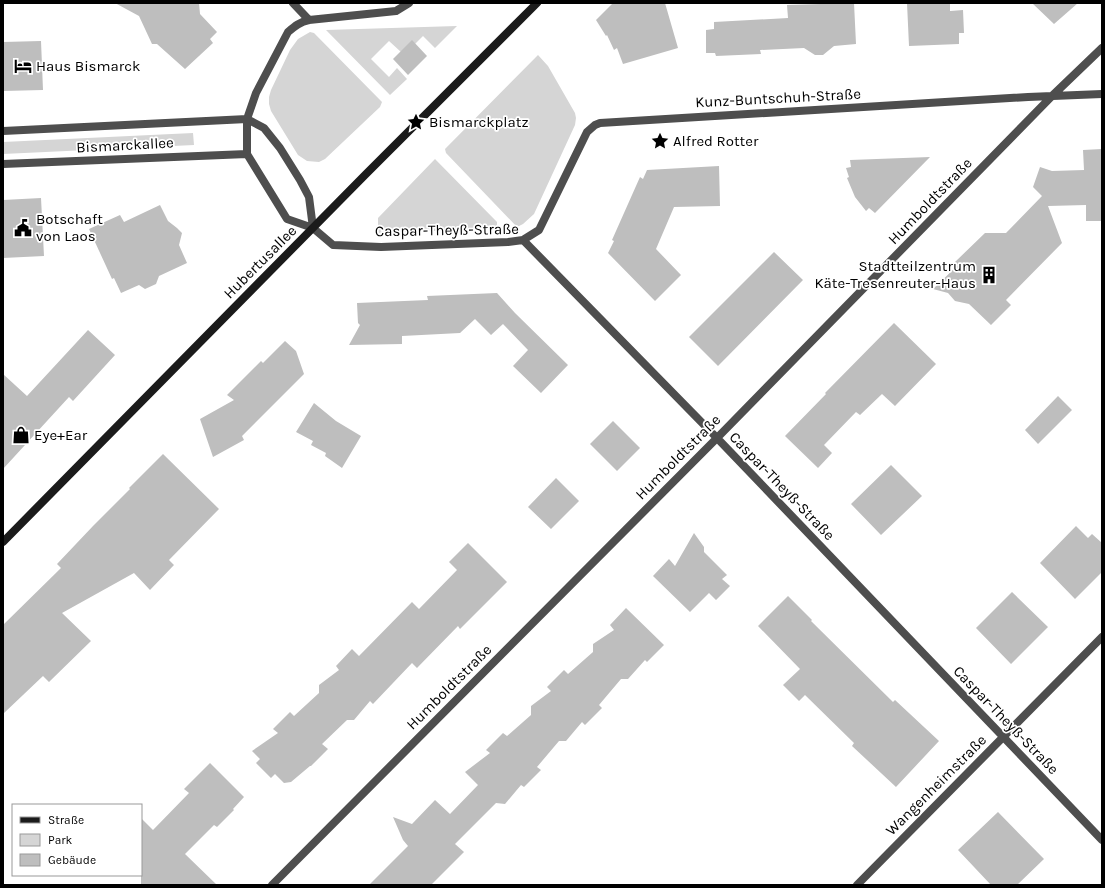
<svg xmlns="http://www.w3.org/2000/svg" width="1105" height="888" font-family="Karla,sans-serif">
  <rect width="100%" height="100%" fill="#fff"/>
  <path fill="#d5d5d5" d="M 457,26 L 435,48 L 423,36 L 415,44 L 401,52 L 389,41 L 371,59 L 389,77 L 397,68 L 407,79 L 390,95 L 326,30 Z
    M 310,32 L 314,33 L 382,102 L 380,107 L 325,159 L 319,162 L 307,161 L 298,155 L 271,111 L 269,104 L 269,97 L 271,90 L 290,50 L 298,39 Z
    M 538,55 L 548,66 L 575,113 L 576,118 L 575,125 L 534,214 L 523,224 L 517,227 L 446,153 L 445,149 Z
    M 193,133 L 194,145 L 3,154 L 3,142 Z
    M 435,159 L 497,222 L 497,225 L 492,229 L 378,233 L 378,218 Z"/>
  <path fill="#bebebe" d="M 115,3 L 199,3 L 200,14 L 217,32 L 210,39 L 213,43 L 185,69 L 157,44 L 152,44 L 139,16 Z
    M 613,3 L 665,3 L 678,48 L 623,64 L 617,48 L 614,50 L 607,35 L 606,36 L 596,20 Z
    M 854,3 L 856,44 L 834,46 L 823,55 L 815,55 L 804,48 L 760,50 L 761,54 L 716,56 L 715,53 L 706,53 L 706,30 L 714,29 L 714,22 L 788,18 L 787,5 Z
    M 907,3 L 950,3 L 950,11 L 963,10 L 964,33 L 959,33 L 959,44 L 909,46 Z
    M 1032,3 L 1078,3 L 1054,24 Z
    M 412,40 L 427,56 L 408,75 L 393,59 Z
    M 41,41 L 43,90 L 3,91 L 3,42 Z
    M 1102,149 L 1102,221 L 1086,221 L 1086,205 L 1048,206 L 1062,243 L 1006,300 L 1011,305 L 991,325 L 969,304 L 955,301 L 948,293 L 933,289 L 958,265 L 955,262 L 985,233 L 1006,233 L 1042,196 L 1033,187 L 1040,167 L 1052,171 L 1084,170 L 1083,150 Z
    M 930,157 L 875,213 L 869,208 L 866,211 L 855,197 L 847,178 L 849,177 L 846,168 L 851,167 L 850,160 Z
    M 719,166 L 720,206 L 674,207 L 656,249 L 681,275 L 655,301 L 608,253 L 614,241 L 612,240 L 640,177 L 643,179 L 647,170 Z
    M 41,198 L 44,256 L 3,258 L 3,200 Z
    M 160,205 L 168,221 L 177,228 L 182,233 L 179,245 L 187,263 L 159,276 L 156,284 L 145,289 L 139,285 L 121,293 L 114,278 L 112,279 L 89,229 L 120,215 L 124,222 Z
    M 774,252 L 803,280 L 718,366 L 689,337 Z
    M 497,293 L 515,313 L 568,365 L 541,393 L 513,366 L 528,350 L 503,324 L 491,335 L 475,319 L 460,333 L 402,336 L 402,344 L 349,345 L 360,325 L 358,323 L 357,303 L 428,300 L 427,296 Z
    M 894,323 L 936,364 L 895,406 L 882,394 L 860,415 L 856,412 L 824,445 L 832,453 L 818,468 L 785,436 L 826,394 L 825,393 Z
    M 88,330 L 115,355 L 73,401 L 69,397 L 3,469 L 3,374 L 27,396 Z
    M 285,341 L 296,351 L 304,374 L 242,436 L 244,440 L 213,457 L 200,419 L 234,400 L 227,395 L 261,361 L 263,363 Z
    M 1058,396 L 1072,410 L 1038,444 L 1025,430 Z
    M 314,403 L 336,421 L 361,436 L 342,468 L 325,456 L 326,453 L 311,445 L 313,441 L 296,432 Z
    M 613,421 L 640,448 L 617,471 L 590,444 Z
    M 163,454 L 219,509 L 169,560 L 174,565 L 150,590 L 134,573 L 62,613 L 91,641 L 49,682 L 43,676 L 3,714 L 3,625 L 61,568 L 57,564 L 93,526 L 130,489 L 129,488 Z
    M 891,465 L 922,496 L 881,535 L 851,504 Z
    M 556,478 L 579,501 L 551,529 L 528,507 Z
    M 1076,526 L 1088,538 L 1092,534 L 1102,543 L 1102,572 L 1075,599 L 1040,563 Z
    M 694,533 L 704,547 L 704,552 L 727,575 L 722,579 L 730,586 L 716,600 L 709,593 L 690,612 L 653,576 L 669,559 L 675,566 Z
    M 468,543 L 507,582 L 460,629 L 458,626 L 417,668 L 412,663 L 373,704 L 370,701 L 354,720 L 347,720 L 322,744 L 328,749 L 311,766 L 310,766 L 291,782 L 284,783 L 275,774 L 271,778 L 256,763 L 260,759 L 252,751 L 278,733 L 273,729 L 290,712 L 294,716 L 319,693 L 319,685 L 339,670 L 336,666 L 352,649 L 359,656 L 412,602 L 419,609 L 457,570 L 449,562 Z
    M 1012,592 L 1048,627 L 1011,664 L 976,628 Z
    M 788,596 L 812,620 L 811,621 L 893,702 L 895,700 L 939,741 L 896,787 L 852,746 L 854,743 L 805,695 L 799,701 L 783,685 L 800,669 L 758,626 Z
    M 626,608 L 664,645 L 647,662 L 645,660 L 628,679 L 621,679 L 599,705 L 602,708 L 585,725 L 582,722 L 566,741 L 559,741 L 537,767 L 541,770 L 524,787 L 521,785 L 505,804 L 496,803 L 455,844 L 464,852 L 431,885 L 369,885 L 408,846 L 403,840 L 393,817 L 412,824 L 435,800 L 450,814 L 478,785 L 465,772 L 490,753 L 486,750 L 503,733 L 507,736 L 531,715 L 531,706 L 551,691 L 547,687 L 564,670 L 568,674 L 593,652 L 593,644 L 614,630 L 610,625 Z
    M 210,763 L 244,797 L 233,809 L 234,810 L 217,827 L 214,825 L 185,854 L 217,885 L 141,885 L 141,818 L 153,830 L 189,793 L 184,789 Z
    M 998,812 L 1044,859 L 1017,885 L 991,885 L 958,850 Z"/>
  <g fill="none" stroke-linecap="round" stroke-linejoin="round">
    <path stroke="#4e4e4e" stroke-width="8" d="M 293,3 L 309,20
      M 409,3 L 396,11 L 309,20 C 300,22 295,26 288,32 L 256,93 L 247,119 L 247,154 L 287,219 L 313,228 L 333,245 L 381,247 L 508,242 L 523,240 L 539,230 L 587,132 L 595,125 L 600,123 L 1028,97 L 1102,94
      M 3,131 L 247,119 L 264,128 L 280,148 L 300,180 L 309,197 L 313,228
      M 3,164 L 247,154
      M 523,240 L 717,438 L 1102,840
      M 272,885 L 717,438 L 1052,96 L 1102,48
      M 857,885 L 1102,637"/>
    <path stroke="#1b1b1b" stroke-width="8" d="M 3,542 L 366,174 L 537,3"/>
  </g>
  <defs>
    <g id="hotel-bare" transform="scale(1.38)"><path d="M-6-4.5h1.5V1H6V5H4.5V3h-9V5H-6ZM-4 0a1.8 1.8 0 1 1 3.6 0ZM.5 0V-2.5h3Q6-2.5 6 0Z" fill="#000" stroke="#fff" stroke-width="2.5" paint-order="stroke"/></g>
    <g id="sight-bare" transform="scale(1.38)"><path d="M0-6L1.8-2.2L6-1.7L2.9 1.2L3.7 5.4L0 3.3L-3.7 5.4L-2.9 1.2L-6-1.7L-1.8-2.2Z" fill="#000" stroke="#fff" stroke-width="2.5" paint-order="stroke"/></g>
    <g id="civic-bare" transform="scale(1.38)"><path d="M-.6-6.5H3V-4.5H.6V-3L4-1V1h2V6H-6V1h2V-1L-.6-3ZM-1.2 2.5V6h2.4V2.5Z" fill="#000" stroke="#fff" stroke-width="2.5" paint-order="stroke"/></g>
    <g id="building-bare" transform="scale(1.38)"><path d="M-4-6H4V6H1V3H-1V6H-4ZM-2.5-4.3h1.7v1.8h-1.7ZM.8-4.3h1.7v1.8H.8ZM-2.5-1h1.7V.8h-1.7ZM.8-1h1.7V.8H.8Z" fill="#000" stroke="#fff" stroke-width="2.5" paint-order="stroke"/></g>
    <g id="shop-bare" transform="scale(1.38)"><path d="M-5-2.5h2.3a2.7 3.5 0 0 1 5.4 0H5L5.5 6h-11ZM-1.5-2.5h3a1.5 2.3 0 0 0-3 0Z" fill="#000" stroke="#fff" stroke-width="2.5" paint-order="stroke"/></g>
  </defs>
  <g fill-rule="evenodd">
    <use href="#hotel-bare" x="23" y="66"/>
    <use href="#sight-bare" x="416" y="122"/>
    <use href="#sight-bare" x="660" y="141"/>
    <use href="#civic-bare" x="23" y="228"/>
    <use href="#building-bare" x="989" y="275"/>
    <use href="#shop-bare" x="21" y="435"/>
  </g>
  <g text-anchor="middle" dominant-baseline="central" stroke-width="3.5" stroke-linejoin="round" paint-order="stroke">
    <g font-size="15" fill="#000" stroke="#fff" text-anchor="start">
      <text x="36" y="66">Haus Bismarck</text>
      <text x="429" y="122">Bismarckplatz</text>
      <text x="673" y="141">Alfred Rotter</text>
      <text x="36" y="219">Botschaft<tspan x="36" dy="17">von Laos</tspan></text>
      <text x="976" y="266" text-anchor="end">Stadtteilzentrum<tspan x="976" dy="17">Käte-Tresenreuter-Haus</tspan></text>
      <text x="34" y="435">Eye+Ear</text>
    </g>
    <g font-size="15" fill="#000" stroke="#fff">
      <text transform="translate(778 98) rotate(-3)">Kunz-Buntschuh-Straße</text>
      <text transform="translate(125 145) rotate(-3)">Bismarckallee</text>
      <text transform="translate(930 201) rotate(-46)">Humboldtstraße</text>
      <text transform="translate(447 230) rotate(-1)">Caspar-Theyß-Straße</text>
      <text transform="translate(260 262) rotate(-45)">Hubertusallee</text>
      <text transform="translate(678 457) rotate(-45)">Humboldtstraße</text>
      <text transform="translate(782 486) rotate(46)">Caspar-Theyß-Straße</text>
      <text transform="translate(449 687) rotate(-45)">Humboldtstraße</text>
      <text transform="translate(1006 720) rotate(46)">Caspar-Theyß-Straße</text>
      <text transform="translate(936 785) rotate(-45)">Wangenheimstraße</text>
    </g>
  </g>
  <rect width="1105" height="888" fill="none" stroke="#000000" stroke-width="8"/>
  <rect x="12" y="804" width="130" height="72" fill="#ffffff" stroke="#999999"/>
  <rect x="20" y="817" width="20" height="6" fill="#1b1b1b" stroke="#999999"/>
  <text x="48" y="824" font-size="12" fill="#000000">Straße</text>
  <rect x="20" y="834" width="20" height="12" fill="#d5d5d5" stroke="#999999"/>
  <text x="48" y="844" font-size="12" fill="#000000">Park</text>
  <rect x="20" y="854" width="20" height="12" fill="#bebebe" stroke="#999999"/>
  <text x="48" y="864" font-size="12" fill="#000000">Gebäude</text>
</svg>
